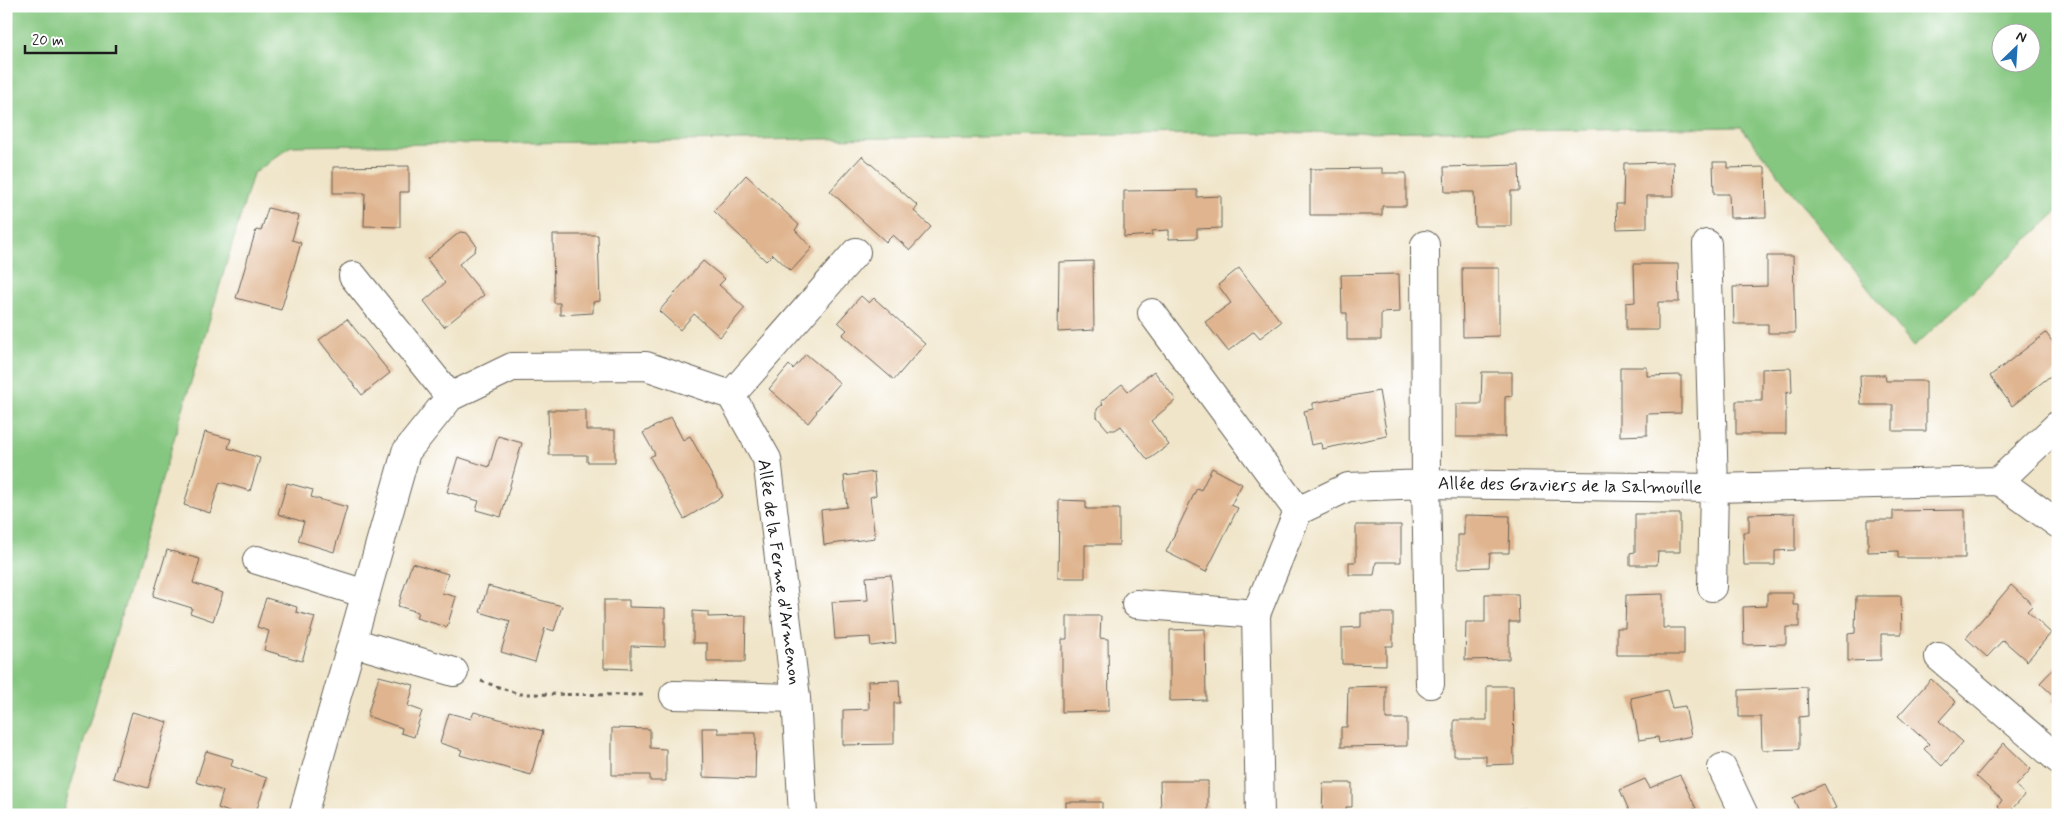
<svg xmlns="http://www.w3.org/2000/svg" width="2064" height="821" font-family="Mynerve,sans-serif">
  <rect width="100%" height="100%" fill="#fff"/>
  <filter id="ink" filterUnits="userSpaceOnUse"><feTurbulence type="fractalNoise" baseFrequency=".02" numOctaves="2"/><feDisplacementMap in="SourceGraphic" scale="10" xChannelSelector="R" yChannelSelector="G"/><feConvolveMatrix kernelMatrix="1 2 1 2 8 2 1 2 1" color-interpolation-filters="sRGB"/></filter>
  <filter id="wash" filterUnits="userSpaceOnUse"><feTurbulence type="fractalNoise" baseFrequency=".0096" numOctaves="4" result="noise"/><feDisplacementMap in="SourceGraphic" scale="20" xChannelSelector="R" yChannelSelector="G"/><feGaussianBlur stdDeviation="1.12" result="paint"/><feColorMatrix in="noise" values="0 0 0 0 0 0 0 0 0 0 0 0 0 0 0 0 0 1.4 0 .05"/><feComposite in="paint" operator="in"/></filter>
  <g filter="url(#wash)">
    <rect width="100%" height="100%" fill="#f0e5c9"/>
    <path fill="#85c780" stroke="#50724e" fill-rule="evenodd" d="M 6,6 L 2058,6 L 2058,211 L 1914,347 L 1741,127 L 291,146 L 253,174 L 62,815 L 6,815 ZM 2002,32 L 2032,32 L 2032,62 L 2002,62 Z"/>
    <g id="blocks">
      <path fill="#dfb48e" d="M 862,156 L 918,206 L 914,211 L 931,227 L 910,250 L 893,235 L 886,242 L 830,191 Z
        M 1673,162 L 1674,196 L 1647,196 L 1647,228 L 1617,229 L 1616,204 L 1623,204 L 1624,163 Z
        M 1713,162 L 1728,162 L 1728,168 L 1765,167 L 1766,217 L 1730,218 L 1729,194 L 1714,194 Z
        M 1519,165 L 1520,191 L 1511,191 L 1511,226 L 1475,226 L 1474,192 L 1445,192 L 1444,167 Z
        M 409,166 L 409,192 L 400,192 L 400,227 L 364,226 L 365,193 L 333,193 L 333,167 Z
        M 1382,168 L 1382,173 L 1406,173 L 1406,206 L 1382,206 L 1382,215 L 1310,215 L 1310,169 Z
        M 746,175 L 799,225 L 795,230 L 812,248 L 791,271 L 773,254 L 766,261 L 714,211 Z
        M 1197,190 L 1197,197 L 1221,196 L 1221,228 L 1197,229 L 1197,238 L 1169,239 L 1169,230 L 1152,231 L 1152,235 L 1124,237 L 1124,191 Z
        M 268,208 L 299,216 L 292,240 L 301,243 L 281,310 L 236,298 L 256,230 L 261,231 Z
        M 460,232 L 467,233 L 476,245 L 475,251 L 459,264 L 484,295 L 444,327 L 424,301 L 445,283 L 427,259 Z
        M 553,235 L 598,235 L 600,301 L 593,302 L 593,313 L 560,315 L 560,303 L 554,303 Z
        M 1767,256 L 1793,256 L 1795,333 L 1768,333 L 1768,324 L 1734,324 L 1733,287 L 1767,286 Z
        M 703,261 L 725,279 L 719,285 L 745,308 L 720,337 L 694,314 L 680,330 L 659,311 Z
        M 1093,261 L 1094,330 L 1058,332 L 1059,262 Z
        M 1634,264 L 1678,264 L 1679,302 L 1658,302 L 1658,330 L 1626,330 L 1626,303 L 1635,302 Z
        M 1239,268 L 1281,322 L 1260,338 L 1254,331 L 1228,351 L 1205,322 L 1231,303 L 1218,285 Z
        M 1462,268 L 1499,268 L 1499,336 L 1463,337 Z
        M 1399,274 L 1400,312 L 1381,313 L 1381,340 L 1347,340 L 1347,313 L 1342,313 L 1341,275 Z
        M 861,296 L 869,303 L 874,298 L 925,344 L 894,380 L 842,335 L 847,330 L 838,322 Z
        M 347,319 L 390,373 L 362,395 L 319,340 Z
        M 2046,333 L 2058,349 L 2058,370 L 2012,406 L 1990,376 Z
        M 806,354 L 840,383 L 816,411 L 817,412 L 808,423 L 769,389 L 789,365 L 793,369 Z
        M 1620,367 L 1647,367 L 1647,376 L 1681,375 L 1681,413 L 1647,414 L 1647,435 L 1620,436 Z
        M 1791,368 L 1792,392 L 1786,393 L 1786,434 L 1736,434 L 1736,401 L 1762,401 L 1762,369 Z
        M 1154,371 L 1176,400 L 1151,421 L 1169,445 L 1148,460 L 1121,426 L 1115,430 L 1108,430 L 1097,417 L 1097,409 L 1103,404 L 1101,401 L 1122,384 L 1128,391 Z
        M 1482,372 L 1512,372 L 1512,396 L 1505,397 L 1505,437 L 1456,437 L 1456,404 L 1481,404 Z
        M 1860,375 L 1885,375 L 1886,381 L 1926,381 L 1926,431 L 1893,431 L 1893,405 L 1861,405 Z
        M 1379,391 L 1387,436 L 1322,449 L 1321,443 L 1311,445 L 1304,411 L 1313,409 L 1313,403 Z
        M 548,410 L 586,410 L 586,430 L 615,430 L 615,462 L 587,462 L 587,455 L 549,455 Z
        M 671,417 L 683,440 L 690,436 L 723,496 L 684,519 L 650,457 L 655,454 L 643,433 Z
        M 205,432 L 231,439 L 228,448 L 260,458 L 250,491 L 220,482 L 210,513 L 184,505 Z
        M 498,436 L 522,443 L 501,517 L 476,510 L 479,501 L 447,492 L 458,457 L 489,467 Z
        M 1212,468 L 1242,484 L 1231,505 L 1238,508 L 1206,572 L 1166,552 L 1197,488 L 1201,490 Z
        M 874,472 L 876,495 L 870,497 L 875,538 L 824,545 L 821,510 L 847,507 L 844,476 Z
        M 287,483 L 313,490 L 311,497 L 347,507 L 334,552 L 298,541 L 304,522 L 278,514 Z
        M 1059,500 L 1086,501 L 1086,509 L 1119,509 L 1119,545 L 1085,545 L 1085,578 L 1058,578 Z
        M 1965,510 L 1965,558 L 1898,558 L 1898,551 L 1868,552 L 1868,520 L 1893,520 L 1893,511 Z
        M 1795,513 L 1795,550 L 1775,551 L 1775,565 L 1744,565 L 1743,532 L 1749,532 L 1749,514 Z
        M 1635,514 L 1680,514 L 1680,552 L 1658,552 L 1657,565 L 1630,565 L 1630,553 L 1635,552 Z
        M 1464,515 L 1510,516 L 1509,553 L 1490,553 L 1489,567 L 1458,568 L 1458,535 L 1464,535 Z
        M 1356,525 L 1401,525 L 1401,562 L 1376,562 L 1374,575 L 1349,575 L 1349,562 L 1356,562 Z
        M 167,550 L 200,559 L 193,583 L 223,593 L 213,621 L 190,613 L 192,608 L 153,596 Z
        M 412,563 L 448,574 L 442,593 L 456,597 L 447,627 L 416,618 L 418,612 L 398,606 Z
        M 891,575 L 896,643 L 871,646 L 870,637 L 835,639 L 832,602 L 868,600 L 866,577 Z
        M 2011,585 L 2033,605 L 2027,611 L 2051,633 L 2027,661 L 2003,640 L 1987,657 L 1966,638 Z
        M 488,586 L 562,606 L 554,631 L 545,628 L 535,662 L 501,652 L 510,621 L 480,612 Z
        M 1767,593 L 1793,593 L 1793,605 L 1799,605 L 1799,627 L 1786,627 L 1786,644 L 1744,645 L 1743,607 L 1767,606 Z
        M 1485,594 L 1518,594 L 1519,622 L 1509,622 L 1509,659 L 1465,660 L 1466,622 L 1485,622 Z
        M 1663,594 L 1663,628 L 1684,628 L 1684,655 L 1617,655 L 1617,628 L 1625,628 L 1626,595 Z
        M 1856,596 L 1901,596 L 1902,634 L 1881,634 L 1881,660 L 1848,661 L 1848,634 L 1855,633 Z
        M 266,598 L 297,607 L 296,612 L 315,617 L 302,661 L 264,650 L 269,631 L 257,627 Z
        M 604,600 L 629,600 L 629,607 L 665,608 L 665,647 L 631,646 L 631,669 L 604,668 Z
        M 693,611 L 708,612 L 708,617 L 746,616 L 745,662 L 707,662 L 707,643 L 693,643 Z
        M 1361,613 L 1393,613 L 1393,646 L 1386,646 L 1386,665 L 1342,664 L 1342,628 L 1361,627 Z
        M 1067,616 L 1101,616 L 1100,638 L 1108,639 L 1109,711 L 1062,712 L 1062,639 L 1067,639 Z
        M 1205,629 L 1206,700 L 1170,701 L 1170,630 Z
        M 2058,664 L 2058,706 L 2052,701 L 2055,697 L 2040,683 Z
        M 379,676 L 414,685 L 408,706 L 422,711 L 414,737 L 401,733 L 402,728 L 367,716 Z
        M 1931,679 L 1956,702 L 1939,721 L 1963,742 L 1942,766 L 1924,749 L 1929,744 L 1898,716 Z
        M 899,680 L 900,703 L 894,703 L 894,744 L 843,745 L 843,710 L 869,709 L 868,681 Z
        M 1386,686 L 1386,719 L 1407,719 L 1407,746 L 1341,747 L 1341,727 L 1347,727 L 1348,687 Z
        M 1487,686 L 1513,686 L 1514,764 L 1486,765 L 1486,756 L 1454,756 L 1454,720 L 1487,720 Z
        M 1807,687 L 1808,716 L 1799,717 L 1799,749 L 1762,750 L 1761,717 L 1739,717 L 1739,690 Z
        M 1667,690 L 1672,708 L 1685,706 L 1691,736 L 1659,743 L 1658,737 L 1639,740 L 1631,698 Z
        M 132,712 L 167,722 L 148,788 L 113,778 Z
        M 474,712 L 543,731 L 531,775 L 460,755 L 462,750 L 440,743 L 449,713 L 471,719 Z
        M 612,728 L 650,729 L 650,748 L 666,749 L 666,781 L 650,781 L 650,775 L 612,775 Z
        M 702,728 L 718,728 L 718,733 L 756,733 L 755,779 L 703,777 Z
        M 2004,743 L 2031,769 L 2016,786 L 2025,794 L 2007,815 L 1998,806 L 2002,800 L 1976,776 Z
        M 206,751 L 233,759 L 231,766 L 267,778 L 255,815 L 237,815 L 218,808 L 223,791 L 196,782 Z
        M 1680,775 L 1696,808 L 1681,815 L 1631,815 L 1620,790 L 1645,779 L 1650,788 Z
        M 1160,781 L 1208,781 L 1208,815 L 1161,815 Z
        M 1323,783 L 1352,783 L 1352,807 L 1346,807 L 1346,815 L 1322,815 Z
        M 1824,784 L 1836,808 L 1828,812 L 1829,815 L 1801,815 L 1793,798 Z
        M 1066,802 L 1102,802 L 1102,815 L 1066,815 Z
        M 1531,810 L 1532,815 L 1517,815 L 1517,814 Z"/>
    </g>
  </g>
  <g filter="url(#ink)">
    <use href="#blocks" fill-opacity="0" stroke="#666259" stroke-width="1"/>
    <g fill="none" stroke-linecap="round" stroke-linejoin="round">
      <g stroke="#666259" stroke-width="30">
        <path id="minor" d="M 1707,244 L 1714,488 L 1712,587
          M 1425,245 L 1426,484 L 1430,684
          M 353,276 L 450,397
          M 1152,313 L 1298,511
          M 731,395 L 856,252
          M 1999,481 L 2058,425
          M 257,560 L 366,594
          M 1136,604 L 1256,614
          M 352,642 L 454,672
          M 1939,657 L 2058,759
          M 674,695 L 796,698
          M 1722,768 L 1744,815
          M 303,815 L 406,452 L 450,397 L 512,367 L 646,366 L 731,395 L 767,459 L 796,698 L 803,815
          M 1260,815 L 1256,614 L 1298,511 L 1348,487 L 1426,484 L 1714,488 L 1999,481 L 2058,524"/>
      </g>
      <path stroke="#666259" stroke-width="3" stroke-dasharray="4 4" stroke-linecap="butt" d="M 481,681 L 519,694 L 646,695"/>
      <use href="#minor" stroke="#fff" stroke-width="28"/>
    </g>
  </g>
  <g text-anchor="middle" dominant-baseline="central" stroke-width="4" stroke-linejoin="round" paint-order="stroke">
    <g font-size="18" fill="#1c1c1c" stroke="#fff">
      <text transform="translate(1570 486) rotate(1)">Allée des Graviers de la Salmouille</text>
      <text transform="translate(779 572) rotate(82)">Allée de la Ferme d'Armenon</text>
    </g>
  </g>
  <rect width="2064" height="821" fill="none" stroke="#fff" stroke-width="25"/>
  <g transform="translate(2016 48) rotate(25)"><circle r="24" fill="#ffffff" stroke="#a4a4a4"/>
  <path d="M0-4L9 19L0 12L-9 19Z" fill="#1f6fb2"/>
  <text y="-8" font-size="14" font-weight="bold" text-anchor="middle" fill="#1c1c1c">N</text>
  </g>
  <path d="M25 45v8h91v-8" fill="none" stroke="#1c1c1c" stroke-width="2.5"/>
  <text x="32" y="45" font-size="15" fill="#1c1c1c" stroke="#ffffff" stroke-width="4" paint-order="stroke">20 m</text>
</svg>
